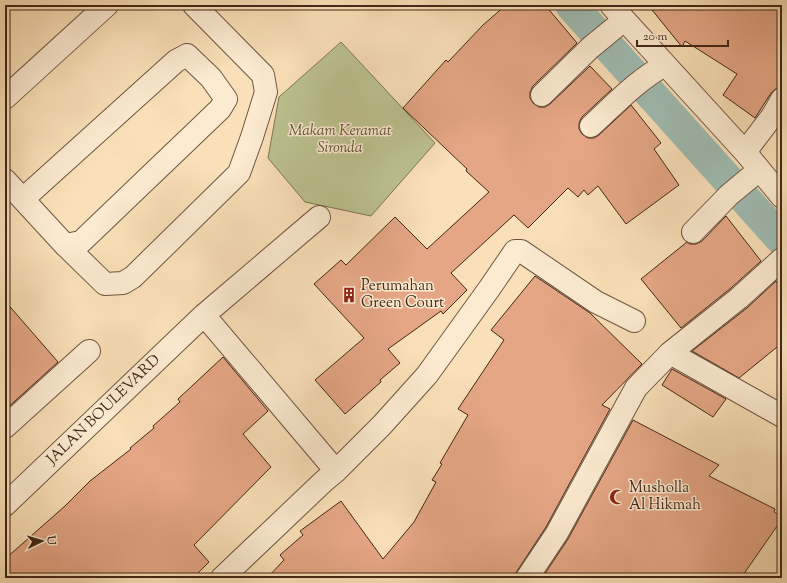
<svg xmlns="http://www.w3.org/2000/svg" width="787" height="583" font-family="'Sorts Mill Goudy',serif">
  <rect width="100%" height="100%" fill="#fae0b8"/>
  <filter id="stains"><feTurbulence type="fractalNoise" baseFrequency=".005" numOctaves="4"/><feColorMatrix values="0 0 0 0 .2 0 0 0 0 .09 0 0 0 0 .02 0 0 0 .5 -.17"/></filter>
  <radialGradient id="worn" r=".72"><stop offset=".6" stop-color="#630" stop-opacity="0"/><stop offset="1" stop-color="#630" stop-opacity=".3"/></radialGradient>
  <path fill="#bcc390" stroke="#7e7554" d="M 341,42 L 435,143 L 371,216 L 305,202 L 268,158 L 279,97 Z"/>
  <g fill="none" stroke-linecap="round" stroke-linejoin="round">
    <path stroke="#9fbcb3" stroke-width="32" d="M 571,5 L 782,240"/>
  </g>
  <path fill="#e5a685" stroke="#412718" d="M 506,5 L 545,5 L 577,43 L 533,86 L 530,92 L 530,98 L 533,103 L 539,107 L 545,107 L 550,104 L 590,66 L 612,89 L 582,117 L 579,123 L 579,129 L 582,134 L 588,138 L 594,138 L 599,135 L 631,105 L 661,143 L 654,149 L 679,185 L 626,224 L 598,186 L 588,195 L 584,190 L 578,197 L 568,188 L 528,228 L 514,215 L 451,273 L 467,290 L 443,314 L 441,311 L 388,349 L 400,363 L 380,380 L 381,382 L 345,414 L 315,380 L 364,338 L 314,284 L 341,260 L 346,265 L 395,217 L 427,249 L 489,192 L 466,171 L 467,169 L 403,108 L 446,60 L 448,62 L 483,25 Z
    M 648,5 L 782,5 L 782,80 L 777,88 L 771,93 L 755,118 L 723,95 L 737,74 L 685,41 L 682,47 Z
    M 726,216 L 761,261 L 731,288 L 681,328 L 641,279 L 687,242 L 690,244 L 696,244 L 702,241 Z
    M 535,276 L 590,313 L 642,364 L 602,405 L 610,409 L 546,527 L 517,571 L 515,578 L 267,578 L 284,560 L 280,555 L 303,535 L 300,531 L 341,501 L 383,559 L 414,522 L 436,482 L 432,480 L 442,464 L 440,463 L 468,415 L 458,409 L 504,340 L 491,330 Z
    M 776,281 L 782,290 L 782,343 L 739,378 L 692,351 L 747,308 Z
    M 5,301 L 58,362 L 5,410 Z
    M 223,357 L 268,411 L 243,434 L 271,467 L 194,545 L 209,562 L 193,578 L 5,578 L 5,559 L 65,506 L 90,481 L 131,449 L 130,448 L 154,428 L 153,426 L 180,402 L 178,399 Z
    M 672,369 L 726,399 L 713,417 L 662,385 Z
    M 633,420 L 719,465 L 709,476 L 775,509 L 774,512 L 782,517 L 782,519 L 741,578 L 542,578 L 568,539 Z"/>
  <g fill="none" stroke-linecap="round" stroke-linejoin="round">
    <g stroke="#6f5540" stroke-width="24">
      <path id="minor" d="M 611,5 L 745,152 L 782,197
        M 542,95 L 590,48 L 624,20
        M 5,98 L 107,5
        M 591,126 C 614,105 637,80 665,65
        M 745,152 L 773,115 L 782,99
        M 5,180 L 65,245 L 81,242 L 220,109 L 226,99 L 211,78 L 187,55 L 176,61 L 23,199
        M 693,232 L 729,195 L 759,170
        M 65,245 L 105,284 L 123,283 L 133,277 L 239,173 L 252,137 L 266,92 L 263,75 L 194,5
        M 204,315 L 336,471 L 324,481 L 222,578
        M 670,353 L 739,298 L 782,259
        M 5,427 L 89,351
        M 336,471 L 382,425 L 427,375 L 489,289 L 515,251 L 521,251 L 596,302 L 634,321
        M 5,505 L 204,315 L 319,217
        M 527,578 L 557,533 L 636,388 L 670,353 L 782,416"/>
    </g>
    <use href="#minor" stroke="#fcebd1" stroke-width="22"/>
  </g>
  <defs>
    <g id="building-bare" transform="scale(1.2)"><path d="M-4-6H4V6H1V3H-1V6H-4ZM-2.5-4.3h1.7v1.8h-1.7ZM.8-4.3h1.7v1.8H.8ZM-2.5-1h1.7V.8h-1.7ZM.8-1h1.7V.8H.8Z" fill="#8f2418" stroke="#fcebd1" stroke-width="2.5" paint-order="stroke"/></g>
    <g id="mosque-bare" transform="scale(1.2)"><path d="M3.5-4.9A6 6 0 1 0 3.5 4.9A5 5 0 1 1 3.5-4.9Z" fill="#8f2418" stroke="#fcebd1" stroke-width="2.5" paint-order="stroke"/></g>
  </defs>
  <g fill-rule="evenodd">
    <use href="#building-bare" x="349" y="295"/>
    <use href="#mosque-bare" x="617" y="497"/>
  </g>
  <g text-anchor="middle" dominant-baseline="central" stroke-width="3" stroke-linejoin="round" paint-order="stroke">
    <g font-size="15" font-style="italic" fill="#604e36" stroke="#fcebd1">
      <text x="340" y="131">Makam Keramat<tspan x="340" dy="17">Sironda</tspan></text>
    </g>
    <g font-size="15" fill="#412718" stroke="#fcebd1" text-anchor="start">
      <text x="361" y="286">Perumahan<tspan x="361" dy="17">Green Court</tspan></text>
      <text x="629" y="488">Musholla<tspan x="629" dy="17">Al Hikmah</tspan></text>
    </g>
    <g font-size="15" fill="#412718" stroke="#fcebd1">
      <text transform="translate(104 410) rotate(-44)">JALAN BOULEVARD</text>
    </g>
  </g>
  <rect width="787" height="583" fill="none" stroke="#fae0b8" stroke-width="20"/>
  <rect x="6" y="6" width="775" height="571" fill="none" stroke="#412718" stroke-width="2"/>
  <rect x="10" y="10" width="767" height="563" fill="none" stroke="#412718"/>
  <g transform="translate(42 541) rotate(85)" stroke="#fcebd1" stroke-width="3" paint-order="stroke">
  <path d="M0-3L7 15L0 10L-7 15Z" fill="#412718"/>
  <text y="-6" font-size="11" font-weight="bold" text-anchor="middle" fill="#412718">U</text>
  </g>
  <path d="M637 40v6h91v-6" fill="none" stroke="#412718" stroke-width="2"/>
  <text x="643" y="40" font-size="12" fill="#412718" stroke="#fcebd1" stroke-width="3" paint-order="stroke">20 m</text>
  <rect width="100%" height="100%" filter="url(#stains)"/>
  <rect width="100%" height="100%" fill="url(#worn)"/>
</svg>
